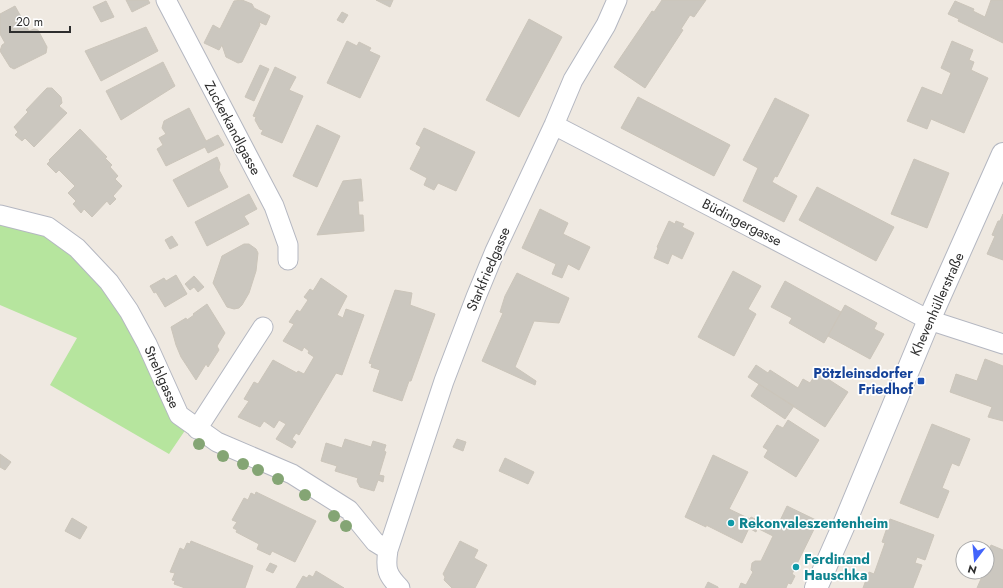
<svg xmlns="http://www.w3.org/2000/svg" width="1003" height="588" font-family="Jost,sans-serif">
  <rect width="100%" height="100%" fill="#efe9e1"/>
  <path fill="#b6e59e" d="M 0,221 L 44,231 L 71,249 L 114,297 L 186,429 L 169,454 L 50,385 L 77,338 L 0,305 Z"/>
  <path fill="#cbc7bf" stroke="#cbc5ba" d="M 126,0 L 148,0 L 150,3 L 132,12 Z
    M 242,0 L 252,4 L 254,8 L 270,16 L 266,25 L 259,22 L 260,25 L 242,62 L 238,63 L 226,57 L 222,45 L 219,50 L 204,43 L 213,25 L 220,29 L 234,1 Z
    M 376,0 L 393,0 L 390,7 Z
    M 662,0 L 706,0 L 694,17 L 690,15 L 681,29 L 683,30 L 645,88 L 614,67 L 652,11 L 654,12 Z
    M 991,0 L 1003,0 L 1003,43 L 958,21 L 959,19 L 948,14 L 955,1 L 974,9 L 973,11 L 985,17 Z
    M 106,1 L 114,17 L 101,22 L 93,7 Z
    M 15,6 L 29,31 L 34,29 L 38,30 L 47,47 L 46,53 L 14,69 L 10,67 L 0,51 L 2,45 L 5,43 L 0,34 L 0,14 Z
    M 342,12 L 348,15 L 343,23 L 337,20 Z
    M 529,19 L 562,37 L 519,117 L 486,100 Z
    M 146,27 L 158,51 L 101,81 L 85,51 Z
    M 347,41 L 357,46 L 359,42 L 371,48 L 369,51 L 380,56 L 360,98 L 327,83 Z
    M 952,41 L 973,50 L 969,60 L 974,62 L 971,70 L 988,78 L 964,133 L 931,119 L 927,129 L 907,121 L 922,87 L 942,95 L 951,73 L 941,68 Z
    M 163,62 L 175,86 L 121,120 L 106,91 Z
    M 260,65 L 269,69 L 254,101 L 245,97 Z
    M 275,67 L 296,77 L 289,90 L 303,96 L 282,143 L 261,134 L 263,130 L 260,129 L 255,120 L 256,117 L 253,116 Z
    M 47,88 L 52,88 L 61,97 L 62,103 L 59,106 L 67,113 L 34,147 L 25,138 L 22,141 L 15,135 L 18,132 L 14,127 L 28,112 L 26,110 Z
    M 638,97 L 730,145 L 714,176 L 621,128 Z
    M 775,98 L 809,115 L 777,177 L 775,176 L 772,182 L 797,196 L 784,222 L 743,201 L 758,168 L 743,160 Z
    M 189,108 L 206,141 L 218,135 L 224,145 L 208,153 L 205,147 L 166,166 L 157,149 L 163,145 L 159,138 L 166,134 L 162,128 L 164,121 Z
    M 317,125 L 340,136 L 317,187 L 293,176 Z
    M 424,128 L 475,152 L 456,191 L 438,183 L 434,190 L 424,185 L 427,178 L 410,169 L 421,147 L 416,144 Z
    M 80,129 L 107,157 L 105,158 L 112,165 L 110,167 L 118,176 L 115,179 L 122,186 L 113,196 L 116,199 L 110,205 L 107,201 L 92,217 L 84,209 L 81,213 L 73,204 L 76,201 L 68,193 L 75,186 L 59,170 L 56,173 L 47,164 L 50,161 L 49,160 Z
    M 217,157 L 220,164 L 219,170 L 228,187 L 188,207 L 173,180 Z
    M 914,159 L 949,173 L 927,228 L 891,214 Z
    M 361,179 L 363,201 L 358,201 L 359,215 L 363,215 L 364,231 L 317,235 L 343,181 Z
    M 817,187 L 894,227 L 876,261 L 799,220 Z
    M 249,194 L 257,209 L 244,216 L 249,224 L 207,246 L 195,222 Z
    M 540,209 L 568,223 L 563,234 L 590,247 L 579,270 L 568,264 L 562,278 L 552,274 L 556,264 L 522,248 Z
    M 1003,214 L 1003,260 L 987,254 L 995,236 L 992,235 L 998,221 L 1000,221 Z
    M 669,221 L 675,224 L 676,221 L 684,224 L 682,227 L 694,233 L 682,259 L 672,254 L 668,264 L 654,258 L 658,248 L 657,247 Z
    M 172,236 L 178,245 L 170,249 L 165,240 Z
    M 244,244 L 249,244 L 256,249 L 258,253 L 256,271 L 249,293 L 242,305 L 239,308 L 234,309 L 227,307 L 213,283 L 222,256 Z
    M 733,271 L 761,286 L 748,309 L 756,314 L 734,356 L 698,337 Z
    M 517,273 L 569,298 L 559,323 L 534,321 L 515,367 L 536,381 L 535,385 L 482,361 L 503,313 L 500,312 L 505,296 Z
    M 176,275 L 187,294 L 165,307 L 156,292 L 154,293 L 150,286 L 164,278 L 166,281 Z
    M 194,276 L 204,287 L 198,292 L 194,287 L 190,290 L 185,284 Z
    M 321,278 L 347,296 L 337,315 L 343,318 L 346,309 L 364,315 L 342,375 L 336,373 L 299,435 L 296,433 L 292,439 L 296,442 L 292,448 L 276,439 L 286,424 L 279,420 L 274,428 L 264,421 L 260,427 L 238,417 L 249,401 L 244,399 L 254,382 L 258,384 L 273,360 L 297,373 L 298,371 L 304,374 L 314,357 L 308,353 L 309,351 L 304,347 L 302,351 L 283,341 L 294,324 L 289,322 L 297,310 L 300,312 L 308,300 L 304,297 L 310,289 L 313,291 Z
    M 785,281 L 841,312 L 824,343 L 789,323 L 792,318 L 771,307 Z
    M 395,290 L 412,293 L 410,305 L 435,314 L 411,381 L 409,381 L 402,401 L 373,391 L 380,370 L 371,367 L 372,364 L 369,363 Z
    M 207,304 L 225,333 L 217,346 L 219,350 L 208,367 L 206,364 L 196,380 L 181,357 L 176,345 L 171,327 L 186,318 L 187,320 L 194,315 L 193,314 Z
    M 845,305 L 877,323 L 874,329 L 884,334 L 870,359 L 828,336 Z
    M 985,359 L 1003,366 L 1003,421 L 988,417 L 992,407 L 950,392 L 956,374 L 977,381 Z
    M 756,365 L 768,373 L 770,370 L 798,388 L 803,379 L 810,383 L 817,372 L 848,392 L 825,427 L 748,377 Z
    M 759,384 L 794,406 L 785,419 L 751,396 Z
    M 788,420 L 819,440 L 796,477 L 764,457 L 768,450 L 763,447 L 777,425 L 783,428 Z
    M 932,424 L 970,439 L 959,466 L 952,463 L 942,488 L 949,491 L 938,518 L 900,503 Z
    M 345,439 L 371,447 L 373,441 L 386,445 L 384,451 L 386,452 L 379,475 L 384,476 L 383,482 L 378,480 L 374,491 L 360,487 L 357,481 L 358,478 L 335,471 L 337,466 L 321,461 L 326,443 L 342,448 Z
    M 457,439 L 466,442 L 463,451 L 453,447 Z
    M 0,454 L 11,462 L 5,470 L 0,467 Z
    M 713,455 L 748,472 L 729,509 L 750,519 L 751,517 L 776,529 L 787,506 L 818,521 L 792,574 L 795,576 L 791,584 L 788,583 L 786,588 L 739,588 L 741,583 L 746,585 L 753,572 L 751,570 L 752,563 L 755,561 L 761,561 L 773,536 L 757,528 L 756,532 L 749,528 L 742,543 L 706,525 L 706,527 L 685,517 Z
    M 505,458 L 534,472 L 528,484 L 499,471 Z
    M 256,492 L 316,521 L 295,562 L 272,551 L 270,555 L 257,549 L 259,544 L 236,532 L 237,530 L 233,528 L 237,522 L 232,520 L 244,498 L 248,500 L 251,493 L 255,495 Z
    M 72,518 L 87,527 L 80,539 L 65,531 Z
    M 890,519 L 934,535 L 925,560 L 917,557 L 915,563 L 922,565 L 913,588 L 863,588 L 869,572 L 874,574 L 885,543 L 882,542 Z
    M 191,541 L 253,566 L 245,588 L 185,588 L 174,584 L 175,581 L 172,580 L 175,573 L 170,572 L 180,548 L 184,550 L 187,543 L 190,544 Z
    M 460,541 L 478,550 L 474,558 L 487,565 L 475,588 L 452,588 L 444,580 L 445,577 L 443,574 Z
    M 991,545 L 1003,550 L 1003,588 L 977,588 L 984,572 L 987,572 L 987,555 Z
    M 270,563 L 277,566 L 273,573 L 266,570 Z
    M 316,571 L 344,588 L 296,588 L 303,576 L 307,578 L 309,575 L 313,577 Z
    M 708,582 L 718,587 L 718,588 L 705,588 Z"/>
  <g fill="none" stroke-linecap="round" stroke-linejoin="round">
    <g stroke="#b4b7c1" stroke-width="21">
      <path id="minor" d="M 166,0 L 274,206 L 288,245 L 288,260
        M 554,125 L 929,320 L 1003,344
        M 0,215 L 48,227 L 77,248 L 109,282 L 129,311 L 147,344 L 179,415 L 217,442 L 292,474 L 349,510 L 375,542 L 388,550
        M 197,429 L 263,327
        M 400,588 C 387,575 385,569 388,550 L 444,381 L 476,297 L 495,251 L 554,125 L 573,80 L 606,25 L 617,0"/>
    </g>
    <g stroke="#b4b7c1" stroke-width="24">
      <path id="tertiary" d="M 816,588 L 843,527 L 929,320 L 1003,154"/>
    </g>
    <use href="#minor" stroke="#fff" stroke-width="19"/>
    <use href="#tertiary" stroke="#fff" stroke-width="22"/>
  </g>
  <g fill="#84a574">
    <circle cx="199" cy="444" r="6"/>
    <circle cx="223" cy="456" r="6"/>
    <circle cx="243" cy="464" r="6"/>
    <circle cx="258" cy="470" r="6"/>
    <circle cx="278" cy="479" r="6"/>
    <circle cx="305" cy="495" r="6"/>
    <circle cx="334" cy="516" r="6"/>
    <circle cx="346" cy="526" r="6"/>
  </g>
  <rect fill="#1a4fb4" stroke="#fff" stroke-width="1.5" x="917" y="377" width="8" height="8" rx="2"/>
  <g fill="#0f9aa8" stroke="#fff" stroke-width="1.5">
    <circle cx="731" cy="523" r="4"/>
    <circle cx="796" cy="567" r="4"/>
  </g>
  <g text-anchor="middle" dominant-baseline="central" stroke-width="3.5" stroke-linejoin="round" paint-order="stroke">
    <g font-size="14" fill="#2e2e2e" stroke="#fff">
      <text transform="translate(233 128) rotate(62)">Zuckerkandlgasse</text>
      <text transform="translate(742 222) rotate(27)">Büdingergasse</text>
      <text transform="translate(488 269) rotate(-67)">Starkfriedgasse</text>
      <text transform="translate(937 304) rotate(-66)">Khevenhüllerstraße</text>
      <text transform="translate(162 377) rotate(66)">Strehlgasse</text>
    </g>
    <g font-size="14" font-weight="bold" fill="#164399" stroke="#fff" text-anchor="end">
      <text x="913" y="373">Pötzleinsdorfer<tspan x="913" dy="16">Friedhof</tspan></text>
    </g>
    <g font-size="14" font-weight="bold" fill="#0d838f" stroke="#fff" text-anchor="start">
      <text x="739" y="523">Rekonvaleszentenheim</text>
      <text x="804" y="559">Ferdinand<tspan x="804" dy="16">Hauschka</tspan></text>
    </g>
  </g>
  <g transform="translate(975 560) rotate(196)"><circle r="19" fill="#ffffff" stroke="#ababab"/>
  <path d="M0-3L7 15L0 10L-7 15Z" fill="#4264fb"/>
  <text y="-6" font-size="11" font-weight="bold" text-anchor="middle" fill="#2e2e2e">N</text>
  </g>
  <path d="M10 26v6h60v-6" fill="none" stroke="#2e2e2e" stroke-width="2"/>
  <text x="16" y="26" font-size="12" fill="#2e2e2e" stroke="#ffffff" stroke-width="3" paint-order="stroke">20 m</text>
</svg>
